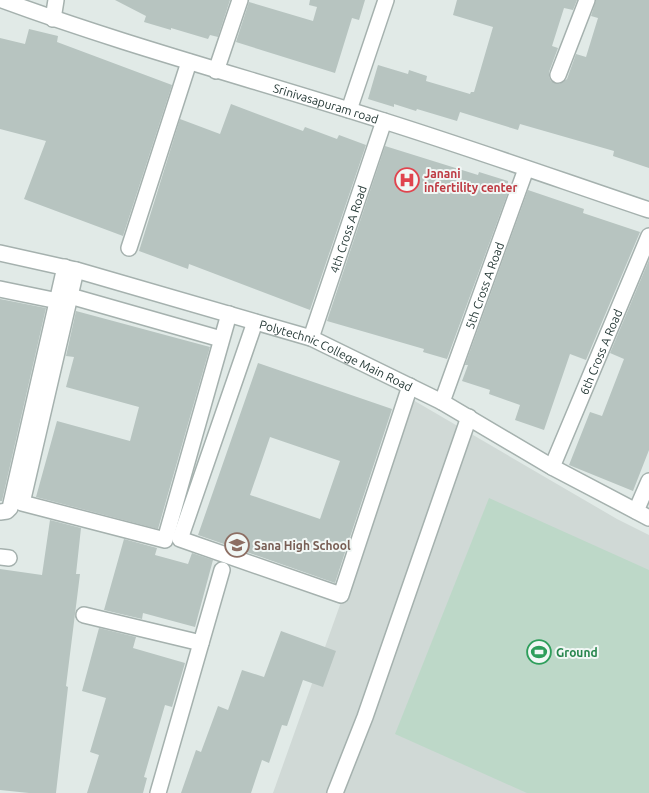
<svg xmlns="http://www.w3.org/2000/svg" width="649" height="793" font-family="Ubuntu,sans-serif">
  <rect width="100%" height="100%" fill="#e1eae7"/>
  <path fill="#d0d9d6" d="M 413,400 L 617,519 L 649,535 L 649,793 L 273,793 Z"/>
  <path fill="#bdd8c8" d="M 489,498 L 649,570 L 649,793 L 527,793 L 395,734 Z"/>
  <path fill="#b7c4c0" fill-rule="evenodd" d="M 115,0 L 230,0 L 218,37 L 210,35 L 208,39 L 171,28 L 171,30 L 144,22 L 146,16 Z
    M 310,0 L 365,0 L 359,20 L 352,18 L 335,73 L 236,42 L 249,2 L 313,21 L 317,7 L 309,5 Z
    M 457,0 L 577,0 L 573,10 L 564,8 L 552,46 L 558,48 L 549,72 L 549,77 L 551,81 L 559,84 L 567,79 L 576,54 L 586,57 L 598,18 L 591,16 L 596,0 L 649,0 L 649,168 L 613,156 L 614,151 L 520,124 L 518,130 L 460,112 L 457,121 L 417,109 L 416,111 L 394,104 L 394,107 L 368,99 L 378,65 L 408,74 L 409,70 L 427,76 L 426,81 L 470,94 L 471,92 L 474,92 L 493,27 L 453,15 Z
    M 29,29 L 58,36 L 57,42 L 172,85 L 123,236 L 24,199 L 46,141 L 0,129 L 0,38 L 25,44 Z
    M 231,104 L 303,131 L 305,127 L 337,139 L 339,135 L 366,145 L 310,310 L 189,264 L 188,269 L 139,251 L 180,119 L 220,134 Z
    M 385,146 L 478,175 L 479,172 L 508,181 L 508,183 L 511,184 L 447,359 L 423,352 L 424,349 L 327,321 Z
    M 528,190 L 584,209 L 583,213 L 640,232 L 586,360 L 570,354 L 544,430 L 515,420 L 520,405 L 489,394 L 490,390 L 462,381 L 468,365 L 465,365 Z
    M 649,260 L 649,450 L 633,491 L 569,465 L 590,412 L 602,416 L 624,359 L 610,353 Z
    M 0,299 L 46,308 L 2,501 L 0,501 Z
    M 76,311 L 210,347 L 158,529 L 36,497 L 57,421 L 130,441 L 139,407 L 66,387 L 74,357 L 66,356 Z
    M 258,363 L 392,409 L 335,583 L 198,535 ZM 270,437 L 340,461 L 320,519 L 250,495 Z
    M 50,520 L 81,528 L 76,574 L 80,574 L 66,686 L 68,687 L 56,793 L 29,793 L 0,790 L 0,569 L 42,575 Z
    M 124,539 L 157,548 L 155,555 L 188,564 L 192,553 L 213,560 L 195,627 L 143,613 L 142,619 L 104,610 Z
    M 99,628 L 136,637 L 133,648 L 185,663 L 172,707 L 165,705 L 144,777 L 147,778 L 143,793 L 87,793 L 99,755 L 90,752 L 106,698 L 82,691 Z
    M 281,631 L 336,651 L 323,687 L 303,680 L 287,726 L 282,725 L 269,763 L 262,760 L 251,793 L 181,793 L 196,750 L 201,752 L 218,706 L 228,710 L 242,670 L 264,677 Z"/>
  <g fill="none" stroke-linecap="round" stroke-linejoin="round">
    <g stroke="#a5b1ae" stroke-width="18">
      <g id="minor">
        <path id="s1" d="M 2,0 C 127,46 256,80 384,121 C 473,149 560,180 649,210"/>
        <path d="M 53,19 L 56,0"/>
        <path d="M 216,71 L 240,0"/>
        <path d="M 558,75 L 587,0"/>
        <path d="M 349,110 L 386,0"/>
        <path d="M 129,248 L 189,62"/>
        <path id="s2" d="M 0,253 L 76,270 L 311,338 L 442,402 L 552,467 L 649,518"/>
        <path d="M 76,270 L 22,503 L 165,540 L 229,314"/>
        <path d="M 0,289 L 58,301"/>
        <path d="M 70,296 L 221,339"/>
        <path d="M 255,322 L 180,539 L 341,595 L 410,386"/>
        <path id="s3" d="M 311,338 L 384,121"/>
        <path id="s4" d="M 442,402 L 526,169"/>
        <path id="s5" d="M 552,467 L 649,236"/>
        <path d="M 636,511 L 649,481"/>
        <path d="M 0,512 L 7,511 L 10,508 L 65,267"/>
        <path d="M 0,557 L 9,558"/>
        <path d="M 84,615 L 201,643"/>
        <path d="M 158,793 L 222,570"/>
        <path d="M 335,793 L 365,717 L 469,417"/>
      </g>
    </g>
    <use href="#minor" stroke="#fff" stroke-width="15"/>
  </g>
  <defs>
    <g id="hospital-ring" transform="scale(1.25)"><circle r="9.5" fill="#f1f7f5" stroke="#e0444e" stroke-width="1.5"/><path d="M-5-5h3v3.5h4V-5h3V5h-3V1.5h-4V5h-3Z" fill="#e0444e"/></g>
    <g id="university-ring" transform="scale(1.25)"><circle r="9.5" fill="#f1f7f5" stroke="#8d6e63" stroke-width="1.5"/><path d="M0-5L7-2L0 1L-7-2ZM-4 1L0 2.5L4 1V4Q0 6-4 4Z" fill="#8d6e63"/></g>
    <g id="stadium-ring" transform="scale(1.25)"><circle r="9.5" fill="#f1f7f5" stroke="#2e9e5b" stroke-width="1.5"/><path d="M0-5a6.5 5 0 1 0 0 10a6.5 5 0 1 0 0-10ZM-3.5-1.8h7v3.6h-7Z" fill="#2e9e5b"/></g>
  </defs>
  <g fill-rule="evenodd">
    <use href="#hospital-ring" x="407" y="180"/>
    <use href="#university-ring" x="237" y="545"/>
    <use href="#stadium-ring" x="539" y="652"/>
  </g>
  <g text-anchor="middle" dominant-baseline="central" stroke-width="4" stroke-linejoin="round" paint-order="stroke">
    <g font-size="12" fill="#243835" stroke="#f1f7f5">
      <text stroke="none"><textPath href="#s1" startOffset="340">Srinivasapuram road</textPath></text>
      <text stroke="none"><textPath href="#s3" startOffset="115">4th Cross A Road</textPath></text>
      <text stroke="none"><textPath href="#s4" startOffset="124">5th Cross A Road</textPath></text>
      <text stroke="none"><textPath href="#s5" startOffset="125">6th Cross A Road</textPath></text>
      <text stroke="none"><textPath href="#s2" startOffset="352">Polytechnic College Main Road</textPath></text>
    </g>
    <g font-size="12" font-weight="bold" fill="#be3a42" stroke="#f1f7f5" text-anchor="start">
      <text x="424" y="173">Janani<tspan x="424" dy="14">infertility center</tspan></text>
    </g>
    <g font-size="12" font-weight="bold" fill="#785e54" stroke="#f1f7f5" text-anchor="start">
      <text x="254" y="545">Sana High School</text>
    </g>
    <g font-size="12" font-weight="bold" fill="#27864d" stroke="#f1f7f5" text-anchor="start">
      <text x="556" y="652">Ground</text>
    </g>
  </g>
</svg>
